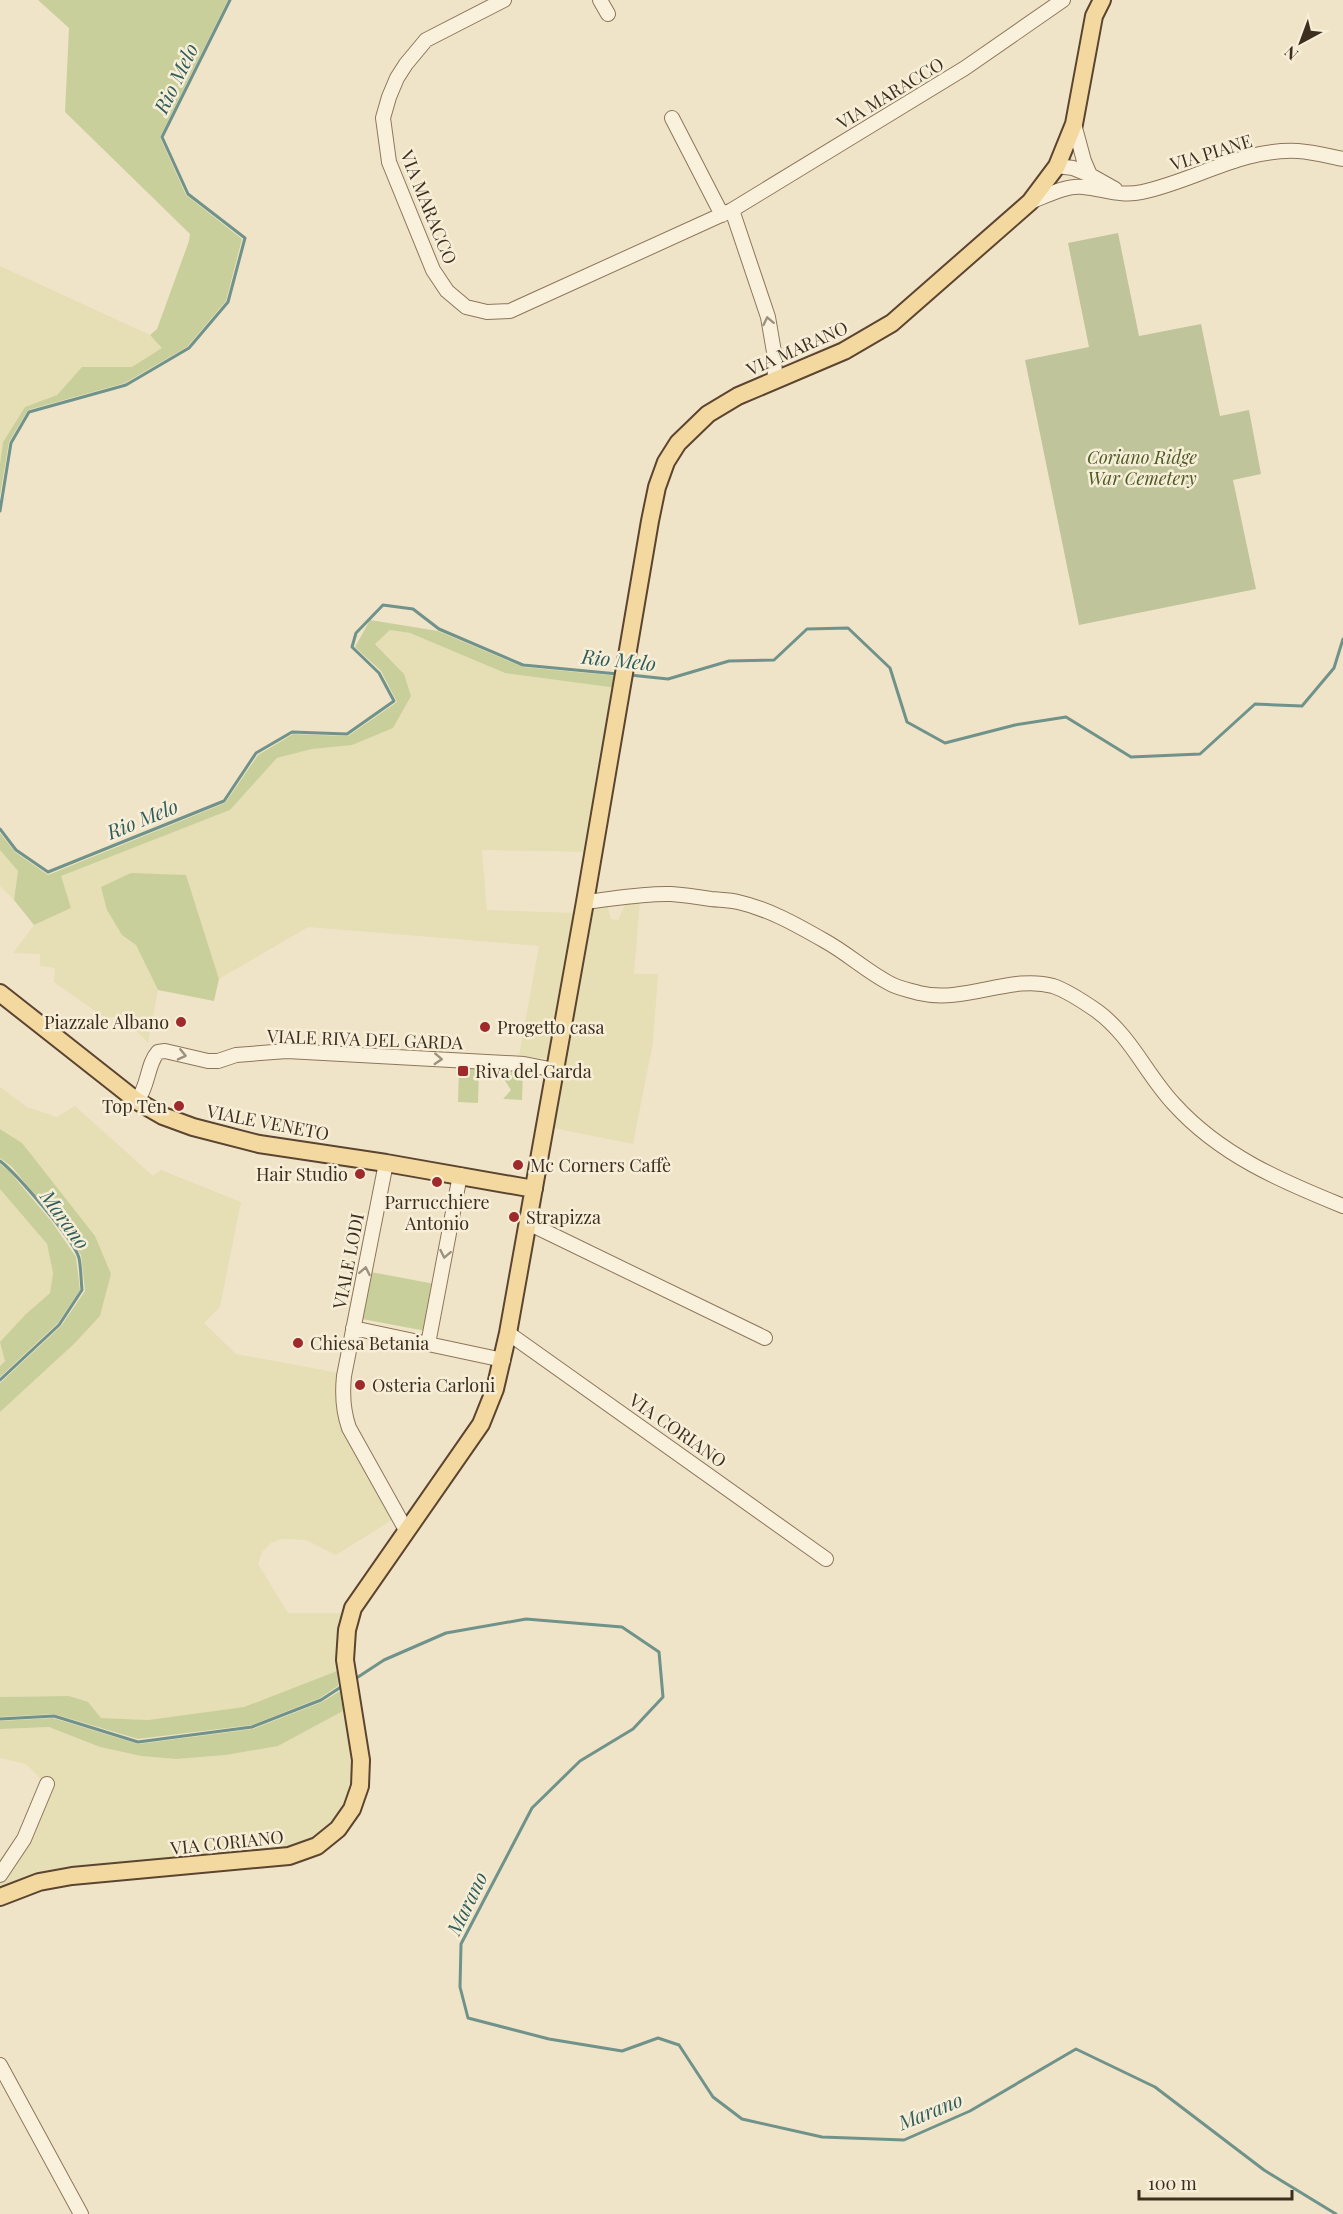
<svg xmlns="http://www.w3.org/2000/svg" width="1343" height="2214" font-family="'Playfair Display',serif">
  <rect width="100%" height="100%" fill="#f0e4c8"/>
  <path fill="#e6deb5" d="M 0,266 L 150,335 L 163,348 L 133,367 L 82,367 L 57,395 L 25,407 L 3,442 L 0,464 Z
    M 390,630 L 410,633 L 505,673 L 617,688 L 586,852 L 482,850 L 487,910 L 577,913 L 552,1059 L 519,1056 L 539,946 L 308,927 L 219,979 L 186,875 L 122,935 L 136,945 L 158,990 L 148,1043 L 122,1016 L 105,1018 L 54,982 L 55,968 L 40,966 L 40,954 L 13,953 L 34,925 L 71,908 L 60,876 L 230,810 L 277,758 L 393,728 L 404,674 L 375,643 Z
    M 0,850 L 18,871 L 14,900 L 0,886 Z
    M 640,902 L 634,974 L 658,974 L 653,1042 L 633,1144 L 553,1128 L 593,906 L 607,903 L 611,919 L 618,920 L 626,903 Z
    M 0,1087 L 27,1107 L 57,1117 L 75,1106 L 153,1176 L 161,1170 L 241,1202 L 220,1307 L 204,1323 L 236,1354 L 339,1373 L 345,1431 L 392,1520 L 336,1555 L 306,1540 L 281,1539 L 271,1543 L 262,1552 L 258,1564 L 288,1613 L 347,1613 L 337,1671 L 244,1707 L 148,1720 L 100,1718 L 88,1703 L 69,1696 L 0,1697 L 0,1412 L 75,1343 L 100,1316 L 111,1274 L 22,1143 L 0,1129 Z
    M 0,1189 L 47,1244 L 53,1273 L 50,1293 L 26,1314 L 5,1361 L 0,1366 Z
    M 343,1711 L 355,1762 L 353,1784 L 345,1807 L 333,1824 L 311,1841 L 286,1850 L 0,1891 L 0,1882 L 6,1874 L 44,1782 L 26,1764 L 0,1758 L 0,1729 L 49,1727 L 100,1747 L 141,1756 L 176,1759 L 226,1755 L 278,1746 Z"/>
  <path fill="#c9cf9b" d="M 38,0 L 228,0 L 160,137 L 186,195 L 242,239 L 226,301 L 187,347 L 125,383 L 28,410 L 9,442 L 0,496 L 0,464 L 3,442 L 25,407 L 57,395 L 82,367 L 132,367 L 162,348 L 150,335 L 157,329 L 189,241 L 190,234 L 65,112 L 69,28 Z
    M 370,620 L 438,631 L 523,667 L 619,676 L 617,688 L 505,673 L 410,633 L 390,630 L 375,644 L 404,674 L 411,696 L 393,728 L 352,745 L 312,749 L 277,758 L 230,810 L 61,876 L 71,908 L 34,925 L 14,900 L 18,871 L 0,850 L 0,833 L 15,852 L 48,875 L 225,803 L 258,755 L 293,734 L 348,736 L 397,702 L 381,671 L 355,647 Z
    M 131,873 L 186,875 L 219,979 L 214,1001 L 158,990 L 136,945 L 122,935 L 107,910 L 101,887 Z
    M 459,1069 L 479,1069 L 478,1103 L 458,1102 Z
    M 498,1070 L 523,1072 L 522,1100 L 503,1099 L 511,1090 Z
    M 0,1129 L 22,1143 L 95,1236 L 111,1274 L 100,1316 L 75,1343 L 0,1412 L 0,1383 L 61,1326 L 85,1291 L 81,1255 L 55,1219 L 12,1167 L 0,1158 Z
    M 0,1164 L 9,1171 L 52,1222 L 76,1257 L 80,1290 L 58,1323 L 0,1377 L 0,1366 L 5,1361 L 0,1342 L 26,1314 L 50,1293 L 53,1273 L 47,1244 L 0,1189 Z
    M 371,1272 L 435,1284 L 426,1331 L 362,1319 Z
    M 337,1671 L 338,1686 L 320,1698 L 252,1725 L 138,1739 L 54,1714 L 0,1717 L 0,1697 L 69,1696 L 88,1702 L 101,1718 L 148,1720 L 244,1707 Z
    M 340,1691 L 343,1711 L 278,1746 L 226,1755 L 176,1759 L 141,1756 L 100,1747 L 49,1727 L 0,1729 L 0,1721 L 53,1718 L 138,1744 L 253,1729 L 322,1702 Z"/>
  <path fill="#bfc49a" d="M 1118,233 L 1139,336 L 1201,324 L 1220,416 L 1249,410 L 1261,474 L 1233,480 L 1256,589 L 1079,625 L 1025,360 L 1089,347 L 1068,243 Z"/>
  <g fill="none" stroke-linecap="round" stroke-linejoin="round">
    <path stroke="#6f938a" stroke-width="3" d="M 0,511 L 11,443 L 29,412 L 126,385 L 189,348 L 228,302 L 245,238 L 188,194 L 162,137 L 230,0
      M 630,675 L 668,679 L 729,661 L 774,660 L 807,629 L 848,628 L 890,668 L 907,722 L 945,743 L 1015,725 L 1066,717 L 1131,757 L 1200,754 L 1255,704 L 1302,706 L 1334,668 L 1343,639
      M 0,829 L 16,850 L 48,872 L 224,801 L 256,753 L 292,732 L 347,734 L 394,701 L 379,673 L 352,647 L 356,633 L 383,605 L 413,609 L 439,629 L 523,665 L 618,674
      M 0,1161 C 16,1173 74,1240 79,1258 C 81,1268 81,1280 82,1290 L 59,1325 L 0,1380
      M 355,1679 L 384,1660 L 446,1633 L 526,1619 L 622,1627 L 659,1652 L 663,1697 L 633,1729 L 580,1761 L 532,1808 L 461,1944 L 460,1987 L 468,2018 L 549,2039 L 622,2051 L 658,2038 L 679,2045 L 713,2097 L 742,2119 L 822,2137 L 904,2140 L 970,2111 L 1076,2049 L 1155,2087 L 1264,2170 L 1336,2214
      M 0,1719 L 54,1716 L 138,1742 L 252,1727 L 321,1700 L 344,1685"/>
    <g stroke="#8d765c" stroke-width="16">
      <path id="minor" d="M 504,0 L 426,40 L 406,64 L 397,78 L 389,97 L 383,118 L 389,162 L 433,270 L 447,291 L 466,307 L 487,312 L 510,311 L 732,210 L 965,68 L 1063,0
        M 600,0 L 608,14
        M 672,118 L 722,215
        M 1074,124 L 1084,161 L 1090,175 L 1115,189
        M 1057,166 L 1073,168 L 1090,175
        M 1030,202 C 1046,196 1066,185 1083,187 C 1104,189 1121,197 1142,192 C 1195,181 1242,148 1298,151 C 1313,152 1328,156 1343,159
        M 732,210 L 768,317 L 774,352 L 775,379
        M 585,902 C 613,899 643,893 671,894 C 684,895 698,897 711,899 C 720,900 730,900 738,902 C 769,909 797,925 825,941 C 847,953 866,971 889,983 C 897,988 909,990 919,993 C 965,1004 1011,974 1053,986 C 1068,991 1084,1002 1097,1011 C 1131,1036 1146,1074 1174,1104 C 1220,1155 1281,1181 1343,1206
        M 137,1101 C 149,1085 147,1064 158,1052 L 165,1051 L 208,1061 L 218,1061 L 236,1055 L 287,1051 L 524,1064 L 555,1070
        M 386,1163 L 344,1376 C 342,1395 343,1411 349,1428 L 406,1530
        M 528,1223 L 765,1338
        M 353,1328 L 503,1360
        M 508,1333 L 826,1559
        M 428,1344 L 460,1175
        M 0,1875 L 24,1839 L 47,1784
        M 0,2065 L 81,2214"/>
    </g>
    <g stroke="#5b4430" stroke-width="20">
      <path id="major" d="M 0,993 L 137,1101 L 163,1116 L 193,1127 L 259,1144 L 386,1163 L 534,1189
        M 0,1897 L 39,1882 L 72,1876 L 289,1856 L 317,1846 L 338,1829 L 352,1809 L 360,1786 L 361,1760 L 345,1660 L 347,1630 L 353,1608 L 481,1424 L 495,1389 L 508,1333 L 585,902 L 650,521 L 657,487 L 666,462 L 678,443 L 708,414 L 738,396 L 844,351 L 892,323 L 1030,202 L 1057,166 L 1074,124 L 1094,16 L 1102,0"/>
    </g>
    <use href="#minor" stroke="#faf1dc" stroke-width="14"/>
    <use href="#major" stroke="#f3d9a0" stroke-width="16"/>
  </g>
  <defs><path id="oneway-chevron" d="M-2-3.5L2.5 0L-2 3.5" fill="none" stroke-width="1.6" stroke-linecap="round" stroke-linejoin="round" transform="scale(1.5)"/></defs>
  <g stroke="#9c907e">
    <use href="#oneway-chevron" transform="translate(768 321) rotate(-102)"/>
    <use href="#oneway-chevron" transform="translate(182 1055) rotate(13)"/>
    <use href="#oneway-chevron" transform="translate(438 1059) rotate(3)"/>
    <use href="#oneway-chevron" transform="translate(445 1254) rotate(101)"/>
    <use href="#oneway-chevron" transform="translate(365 1271) rotate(-79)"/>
  </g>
  <g fill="#9e2a2b" stroke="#f7eed8" stroke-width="2">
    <circle cx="181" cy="1022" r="6"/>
    <circle cx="485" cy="1027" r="6"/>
    <rect x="457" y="1065" width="12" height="12" rx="3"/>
    <circle cx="179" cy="1106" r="6"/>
    <circle cx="518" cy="1165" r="6"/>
    <circle cx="360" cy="1174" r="6"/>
    <circle cx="437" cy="1182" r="6"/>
    <circle cx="514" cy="1217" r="6"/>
    <circle cx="298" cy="1343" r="6"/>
    <circle cx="360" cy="1385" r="6"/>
  </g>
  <g text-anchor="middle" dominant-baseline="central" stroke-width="5" stroke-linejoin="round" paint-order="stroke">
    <g font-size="18" fill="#3d2e20" stroke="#f7eed8">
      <text transform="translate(890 93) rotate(-31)">VIA MARACCO</text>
      <text transform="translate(1211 152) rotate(-17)">VIA PIANE</text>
      <text transform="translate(429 207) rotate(68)">VIA MARACCO</text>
      <text transform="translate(797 348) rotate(-24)">VIA MARANO</text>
      <text transform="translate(365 1039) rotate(2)">VIALE RIVA DEL GARDA</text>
      <text transform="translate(268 1122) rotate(11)">VIALE VENETO</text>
      <text transform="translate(348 1261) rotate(-79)">VIALE LODI</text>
      <text transform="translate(678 1430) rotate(35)">VIA CORIANO</text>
      <text transform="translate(227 1842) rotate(-6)">VIA CORIANO</text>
    </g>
    <g font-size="18" font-style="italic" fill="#4d5a26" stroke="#f7eed8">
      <text x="1142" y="457">Coriano Ridge<tspan x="1142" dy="21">War Cemetery</tspan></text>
    </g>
    <g font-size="18" fill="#3d2e20" stroke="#f7eed8" text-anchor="start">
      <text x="169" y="1022" text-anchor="end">Piazzale Albano</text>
      <text x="497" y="1027">Progetto casa</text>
      <text x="475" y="1071">Riva del Garda</text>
      <text x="167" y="1106" text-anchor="end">Top Ten</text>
      <text x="530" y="1165">Mc Corners Caffè</text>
      <text x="348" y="1174" text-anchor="end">Hair Studio</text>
      <text x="437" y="1202" text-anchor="middle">Parrucchiere<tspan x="437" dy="21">Antonio</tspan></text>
      <text x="526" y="1217">Strapizza</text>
      <text x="310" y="1343">Chiesa Betania</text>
      <text x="372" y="1385">Osteria Carloni</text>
    </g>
    <g font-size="20" font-style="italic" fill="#2f5d5a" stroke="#f7eed8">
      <text transform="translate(175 78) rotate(-64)">Rio Melo</text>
      <text transform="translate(619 659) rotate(6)">Rio Melo</text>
      <text transform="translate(142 818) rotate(-22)">Rio Melo</text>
      <text transform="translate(66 1219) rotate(54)">Marano</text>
      <text transform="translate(466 1903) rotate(-64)">Marano</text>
      <text transform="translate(930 2110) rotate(-22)">Marano</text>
    </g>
  </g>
  <g transform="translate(1301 42) rotate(221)" stroke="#f7eed8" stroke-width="4.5" paint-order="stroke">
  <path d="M0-4.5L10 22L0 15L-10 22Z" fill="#3d2e20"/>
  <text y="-9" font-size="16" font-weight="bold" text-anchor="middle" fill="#3d2e20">N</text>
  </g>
  <path d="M1139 2190v9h153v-9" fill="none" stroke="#3d2e20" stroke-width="3"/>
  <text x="1148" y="2190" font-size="18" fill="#3d2e20" stroke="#f7eed8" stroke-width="4.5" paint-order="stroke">100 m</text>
</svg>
